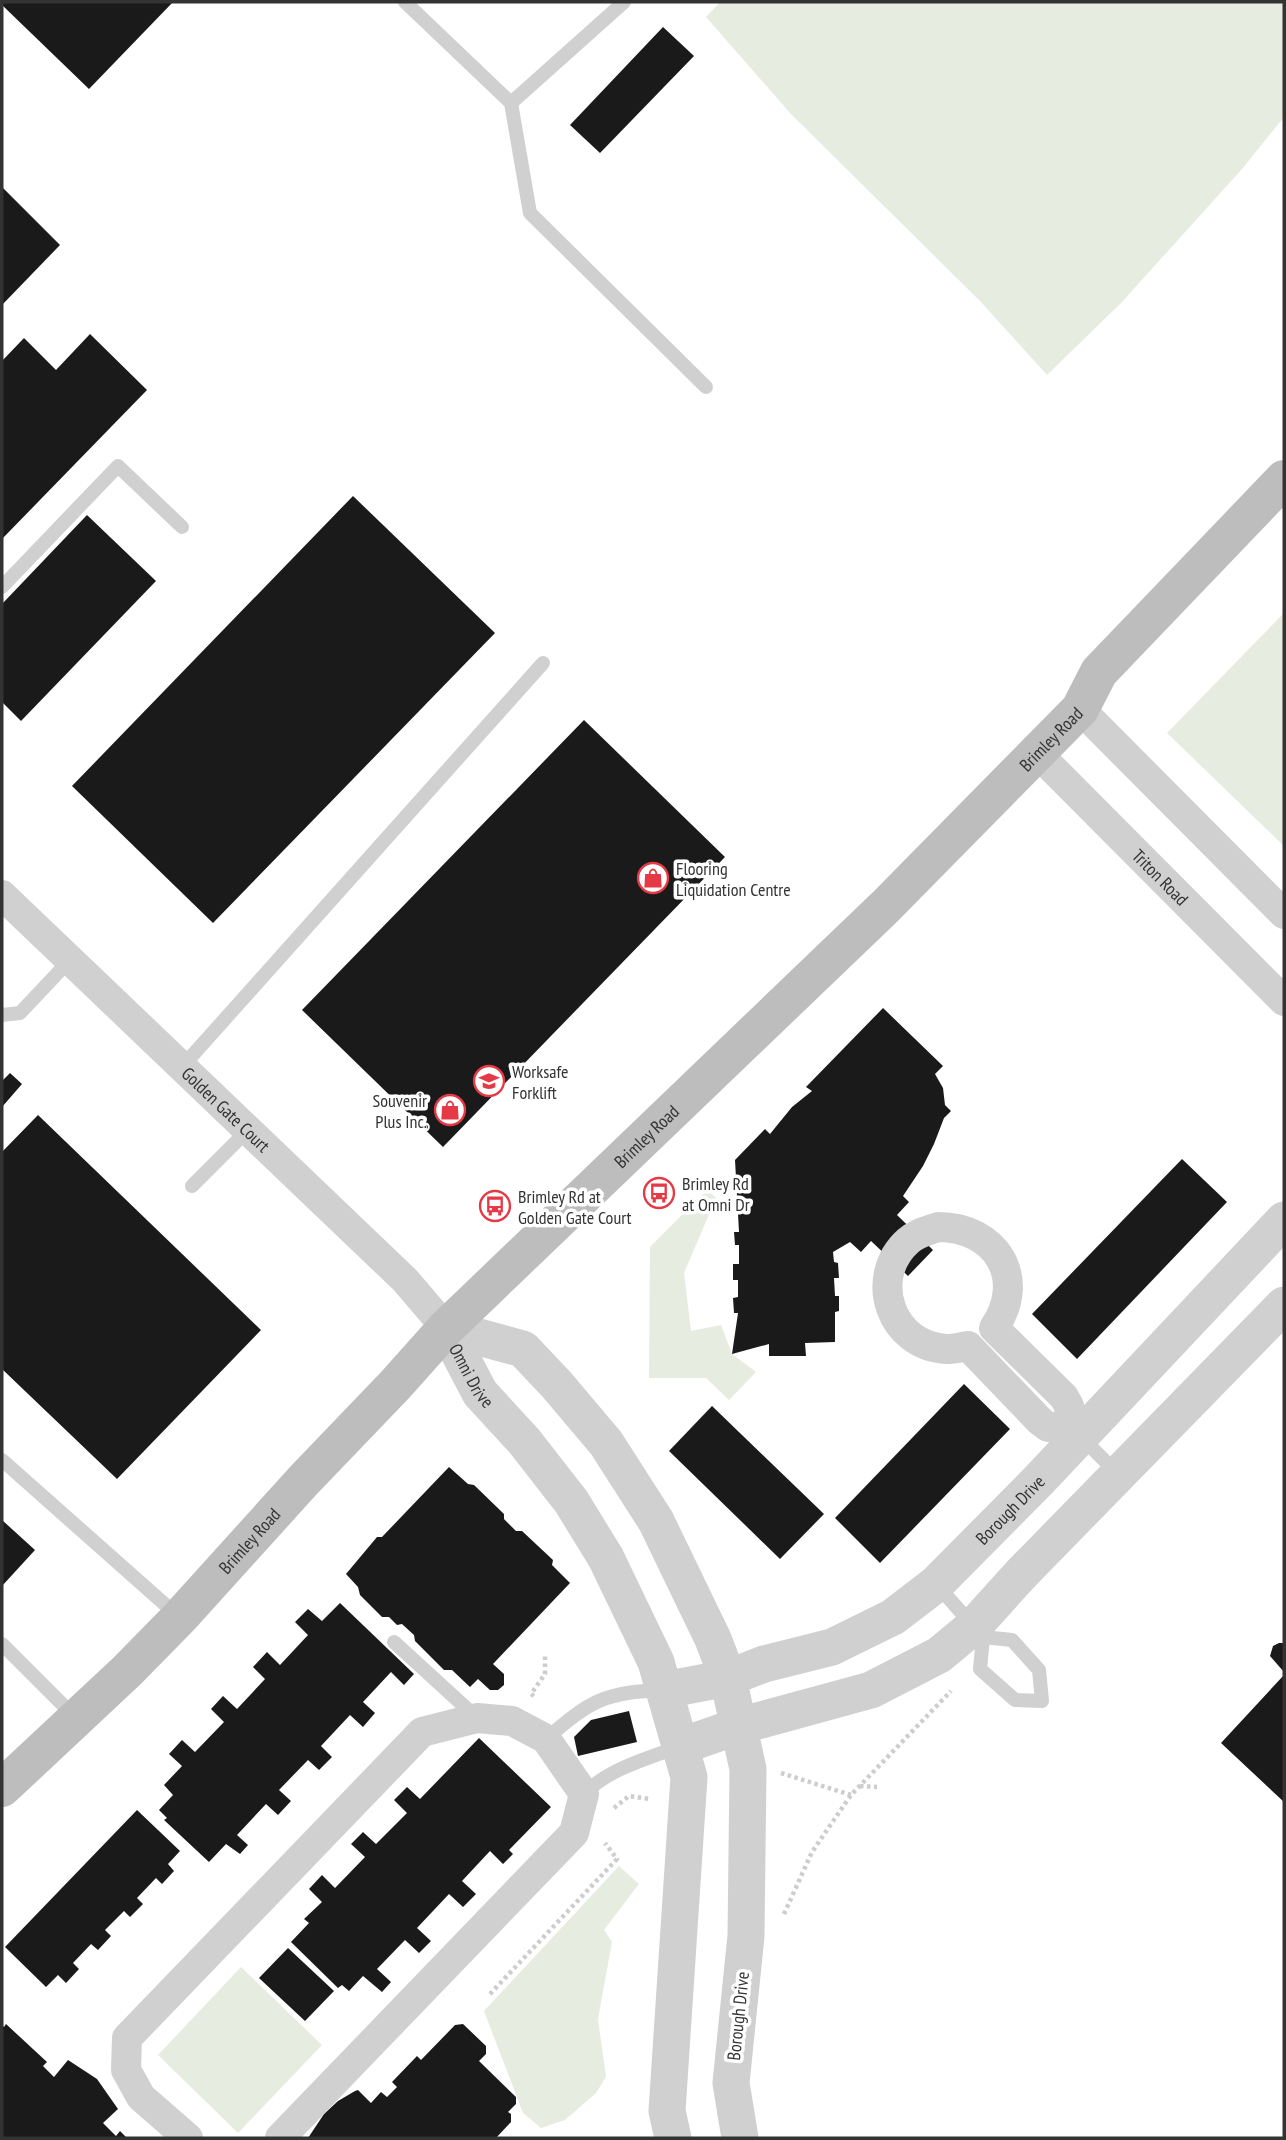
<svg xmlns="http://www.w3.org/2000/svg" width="1286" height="2140" font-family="'PT Sans Narrow',sans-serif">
  <rect width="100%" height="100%" fill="#fff"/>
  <path fill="#e6ecdf" d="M 720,2 L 1284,2 L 1284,117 L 1242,169 L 1121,303 L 1047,375 L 981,302 L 791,114 L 706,17 Z
    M 1284,613 L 1284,846 L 1167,733 Z
    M 707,1190 L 716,1198 L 684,1273 L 691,1331 L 721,1325 L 732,1354 L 756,1372 L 729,1400 L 706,1378 L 649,1378 L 650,1247 Z
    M 619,1866 L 639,1884 L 604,1930 L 612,1942 L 598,2019 L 606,2077 L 596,2093 L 565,2120 L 541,2128 L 523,2113 L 484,2011 Z
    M 241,1967 L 322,2045 L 238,2133 L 158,2055 Z"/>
  <path fill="#1a1a1a" d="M 2,2 L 173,2 L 89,89 L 2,5 Z
    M 663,27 L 694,56 L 600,153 L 570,125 Z
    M 2,187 L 60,245 L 2,305 Z
    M 90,334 L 147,390 L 2,539 L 2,361 L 24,338 L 56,370 Z
    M 353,496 L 495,633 L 213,923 L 72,786 Z
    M 87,515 L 156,581 L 21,721 L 2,702 L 2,604 Z
    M 584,720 L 725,857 L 443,1147 L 302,1010 Z
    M 883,1008 L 943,1066 L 935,1074 L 943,1088 L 945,1105 L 951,1111 L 944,1118 L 934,1144 L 923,1166 L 903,1196 L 909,1202 L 897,1215 L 933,1250 L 908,1276 L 871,1241 L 861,1252 L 850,1242 L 833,1252 L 834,1262 L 838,1263 L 839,1278 L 834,1278 L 835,1296 L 839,1296 L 839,1311 L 835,1312 L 835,1342 L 805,1343 L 806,1356 L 769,1356 L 769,1344 L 732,1354 L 738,1313 L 734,1313 L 733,1298 L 738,1297 L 738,1280 L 733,1280 L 733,1264 L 739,1264 L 739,1245 L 735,1245 L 734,1232 L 739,1232 L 735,1160 L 765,1129 L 770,1134 L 792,1107 L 812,1091 L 806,1087 Z
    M 10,1073 L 22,1084 L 2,1107 L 2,1079 L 3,1080 Z
    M 38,1115 L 261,1330 L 117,1479 L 2,1369 L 2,1152 Z
    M 1182,1159 L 1227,1202 L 1077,1359 L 1032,1314 Z
    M 964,1384 L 1010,1429 L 880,1563 L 835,1518 Z
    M 712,1406 L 824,1514 L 780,1559 L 669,1451 Z
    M 449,1467 L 468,1484 L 474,1485 L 504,1514 L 504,1519 L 516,1531 L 522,1531 L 553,1560 L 552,1565 L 570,1583 L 493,1664 L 504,1674 L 504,1685 L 498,1690 L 490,1690 L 478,1679 L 470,1687 L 452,1670 L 444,1670 L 415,1641 L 414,1635 L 402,1624 L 397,1625 L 389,1617 L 382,1617 L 360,1595 L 358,1587 L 346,1574 L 377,1537 L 382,1537 Z
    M 2,1520 L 35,1550 L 2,1586 Z
    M 340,1603 L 414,1674 L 404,1685 L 391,1672 L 363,1702 L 375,1713 L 363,1727 L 350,1715 L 321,1746 L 332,1757 L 319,1770 L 308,1760 L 279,1790 L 291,1801 L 278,1815 L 266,1804 L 237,1835 L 248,1845 L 240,1854 L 226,1844 L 209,1862 L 164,1820 L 167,1818 L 159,1810 L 173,1795 L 164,1785 L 182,1766 L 169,1754 L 182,1740 L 195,1752 L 224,1722 L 211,1709 L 223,1696 L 237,1709 L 265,1679 L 253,1667 L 267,1652 L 280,1665 L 308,1635 L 295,1622 L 308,1609 L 322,1621 Z
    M 1279,1643 L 1284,1643 L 1284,1672 L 1270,1656 L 1273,1646 Z
    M 1284,1675 L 1284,1802 L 1221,1743 Z
    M 629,1711 L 637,1742 L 578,1756 L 574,1737 L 591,1720 Z
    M 479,1738 L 551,1807 L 509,1850 L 513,1854 L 503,1864 L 490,1851 L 462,1881 L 476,1894 L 463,1907 L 449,1894 L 417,1928 L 431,1941 L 419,1953 L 405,1940 L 377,1969 L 391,1982 L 382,1992 L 363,1976 L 349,1991 L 342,1985 L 338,1988 L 291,1942 L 309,1923 L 304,1919 L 322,1902 L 309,1889 L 322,1875 L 335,1888 L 365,1857 L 351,1844 L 363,1832 L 376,1844 L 407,1813 L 394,1800 L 407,1787 L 420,1799 Z
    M 137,1810 L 180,1851 L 168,1864 L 174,1871 L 162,1884 L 156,1878 L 137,1898 L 143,1904 L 130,1917 L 124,1911 L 105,1930 L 111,1936 L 98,1950 L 91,1944 L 73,1963 L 79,1969 L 66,1983 L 58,1975 L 46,1987 L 5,1947 Z
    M 288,1948 L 334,1991 L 305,2021 L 259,1978 Z
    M 6,2024 L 47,2062 L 43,2066 L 54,2077 L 68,2060 L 97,2079 L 118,2109 L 103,2123 L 116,2136 L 120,2131 L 127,2138 L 2,2138 L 2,2025 L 4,2027 Z
    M 463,2024 L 486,2046 L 486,2054 L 479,2061 L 516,2097 L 516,2104 L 508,2112 L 511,2114 L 511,2122 L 496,2138 L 308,2138 L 324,2114 L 338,2101 L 355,2091 L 358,2090 L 371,2103 L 381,2092 L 387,2097 L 397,2087 L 392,2082 L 417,2056 L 421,2060 L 455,2025 Z"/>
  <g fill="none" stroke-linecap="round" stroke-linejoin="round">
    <path stroke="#cdcdcd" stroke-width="4.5" stroke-dasharray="3.5 3.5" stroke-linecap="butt" d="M 534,1696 L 531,1694 L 545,1674 L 545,1654
      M 781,1773 L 851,1795
      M 860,1786 L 877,1787
      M 614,1808 L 629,1796 L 650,1799
      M 784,1914 L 812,1852 L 851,1795 L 951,1691
      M 490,1994 L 617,1859 L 605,1843"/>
    <path stroke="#d0d0d0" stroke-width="14" d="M 405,2 L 511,103 L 624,2
      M 511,103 L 530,213 L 706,387
      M 2,587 L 118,466 L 182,527
      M 2,1015 L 20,1013 L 70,960
      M 182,1067 L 543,663
      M 192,1186 L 248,1130
      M 1080,1436 L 1118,1474
      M 2,1460 L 178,1616
      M 937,1585 L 983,1637 L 1012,1640 L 1039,1670 L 1042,1701 L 1015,1700 L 980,1669 L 983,1637
      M 394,1642 L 476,1717
      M 2,1644 L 75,1717
      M 546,1739 C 590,1701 604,1692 663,1690
      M 584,1794 C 608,1769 646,1759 678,1747"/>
    <g stroke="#d0d0d0" stroke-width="30">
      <path d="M 1080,709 L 1284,914"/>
      <path id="s1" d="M 1037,753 L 1284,1001"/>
      <path id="s2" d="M 2,895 L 405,1280 L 446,1328"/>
      <path d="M 938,1227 C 996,1227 1028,1278 994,1328 L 1064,1397 L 1069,1406 L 1071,1428 L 1048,1427 L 1040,1421 L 968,1346 C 961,1347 954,1349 947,1349 C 891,1347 867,1278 908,1241 C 917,1233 927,1231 938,1227 Z"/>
      <path d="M 188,2138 L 141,2097 L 126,2070 L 127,2038 L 422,1732 L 477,1718 L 512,1721 L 546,1739 L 584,1794 L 574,1833 L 280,2138"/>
    </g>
    <g stroke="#d0d0d0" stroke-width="37">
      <path d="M 446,1328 L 523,1349 L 557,1385 L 606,1443 L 656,1521 L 713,1639 L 728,1678 L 748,1769 L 746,1936 L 731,2083 L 740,2138"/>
      <path id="s3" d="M 446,1328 L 480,1393 L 525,1442 L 571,1501 L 606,1558 L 656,1662 L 689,1777 L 667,2111 L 673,2138"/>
      <path id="s4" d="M 664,1690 L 728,1678 L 764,1664 L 832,1647 L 893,1617 L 936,1584 L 1038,1481 L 1284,1220"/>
      <path d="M 681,1746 L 739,1726 L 871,1690 L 939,1655 L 974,1626 L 1021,1574 L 1284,1305"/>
    </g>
    <path stroke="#bdbdbd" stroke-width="38" id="s5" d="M 2,1788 L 127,1671 L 180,1617 L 303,1481 L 396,1384 L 446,1328 L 886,906 L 1080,709 L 1099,672 L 1284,479"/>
  </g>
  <defs>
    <g id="shop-ring" transform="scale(1.575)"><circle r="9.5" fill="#fff" stroke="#e63946" stroke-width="1.5"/><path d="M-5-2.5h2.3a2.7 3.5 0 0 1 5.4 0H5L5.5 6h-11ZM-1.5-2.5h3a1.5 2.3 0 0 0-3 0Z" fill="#e63946"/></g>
    <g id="university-ring" transform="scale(1.575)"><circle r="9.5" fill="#fff" stroke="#e63946" stroke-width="1.5"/><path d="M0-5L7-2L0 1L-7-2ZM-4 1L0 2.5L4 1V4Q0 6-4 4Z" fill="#e63946"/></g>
    <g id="bus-ring" transform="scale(1.575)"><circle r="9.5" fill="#fff" stroke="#e63946" stroke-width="1.5"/><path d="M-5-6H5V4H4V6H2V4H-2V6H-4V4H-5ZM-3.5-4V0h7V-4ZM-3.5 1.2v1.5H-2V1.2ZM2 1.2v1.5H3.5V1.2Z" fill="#e63946"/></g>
  </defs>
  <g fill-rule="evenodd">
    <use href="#shop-ring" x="653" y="878"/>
    <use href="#university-ring" x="489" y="1081"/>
    <use href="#shop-ring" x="450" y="1110"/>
    <use href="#bus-ring" x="659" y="1193"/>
    <use href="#bus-ring" x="495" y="1206"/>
  </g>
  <g text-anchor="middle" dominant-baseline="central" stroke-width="7" stroke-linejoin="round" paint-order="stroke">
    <g font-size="18" fill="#333" stroke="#fff">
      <text stroke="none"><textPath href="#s5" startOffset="1484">Brimley Road</textPath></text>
      <text stroke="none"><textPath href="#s1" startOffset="175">Triton Road</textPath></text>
      <text stroke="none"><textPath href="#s2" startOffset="310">Golden Gate Court</textPath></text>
      <text stroke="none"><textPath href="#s5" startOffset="917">Brimley Road</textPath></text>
      <text stroke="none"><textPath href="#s3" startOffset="54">Omni Drive</textPath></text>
      <text stroke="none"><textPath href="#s4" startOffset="401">Borough Drive</textPath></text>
      <text stroke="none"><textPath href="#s5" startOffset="350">Brimley Road</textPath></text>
      <text transform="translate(738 2016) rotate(-84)">Borough Drive</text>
    </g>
    <g font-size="18" fill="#333" stroke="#fff" text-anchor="start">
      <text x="676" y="868">Flooring<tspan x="676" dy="21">Liquidation Centre</tspan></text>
      <text x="512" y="1071">Worksafe<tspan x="512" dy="21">Forklift</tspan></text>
      <text x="427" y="1100" text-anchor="end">Souvenir<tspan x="427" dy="21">Plus Inc.</tspan></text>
      <text x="682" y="1183">Brimley Rd<tspan x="682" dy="21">at Omni Dr</tspan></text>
      <text x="518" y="1196">Brimley Rd at<tspan x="518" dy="21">Golden Gate Court</tspan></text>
    </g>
  </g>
  <rect width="1286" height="2140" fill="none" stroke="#333333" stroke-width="7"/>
</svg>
